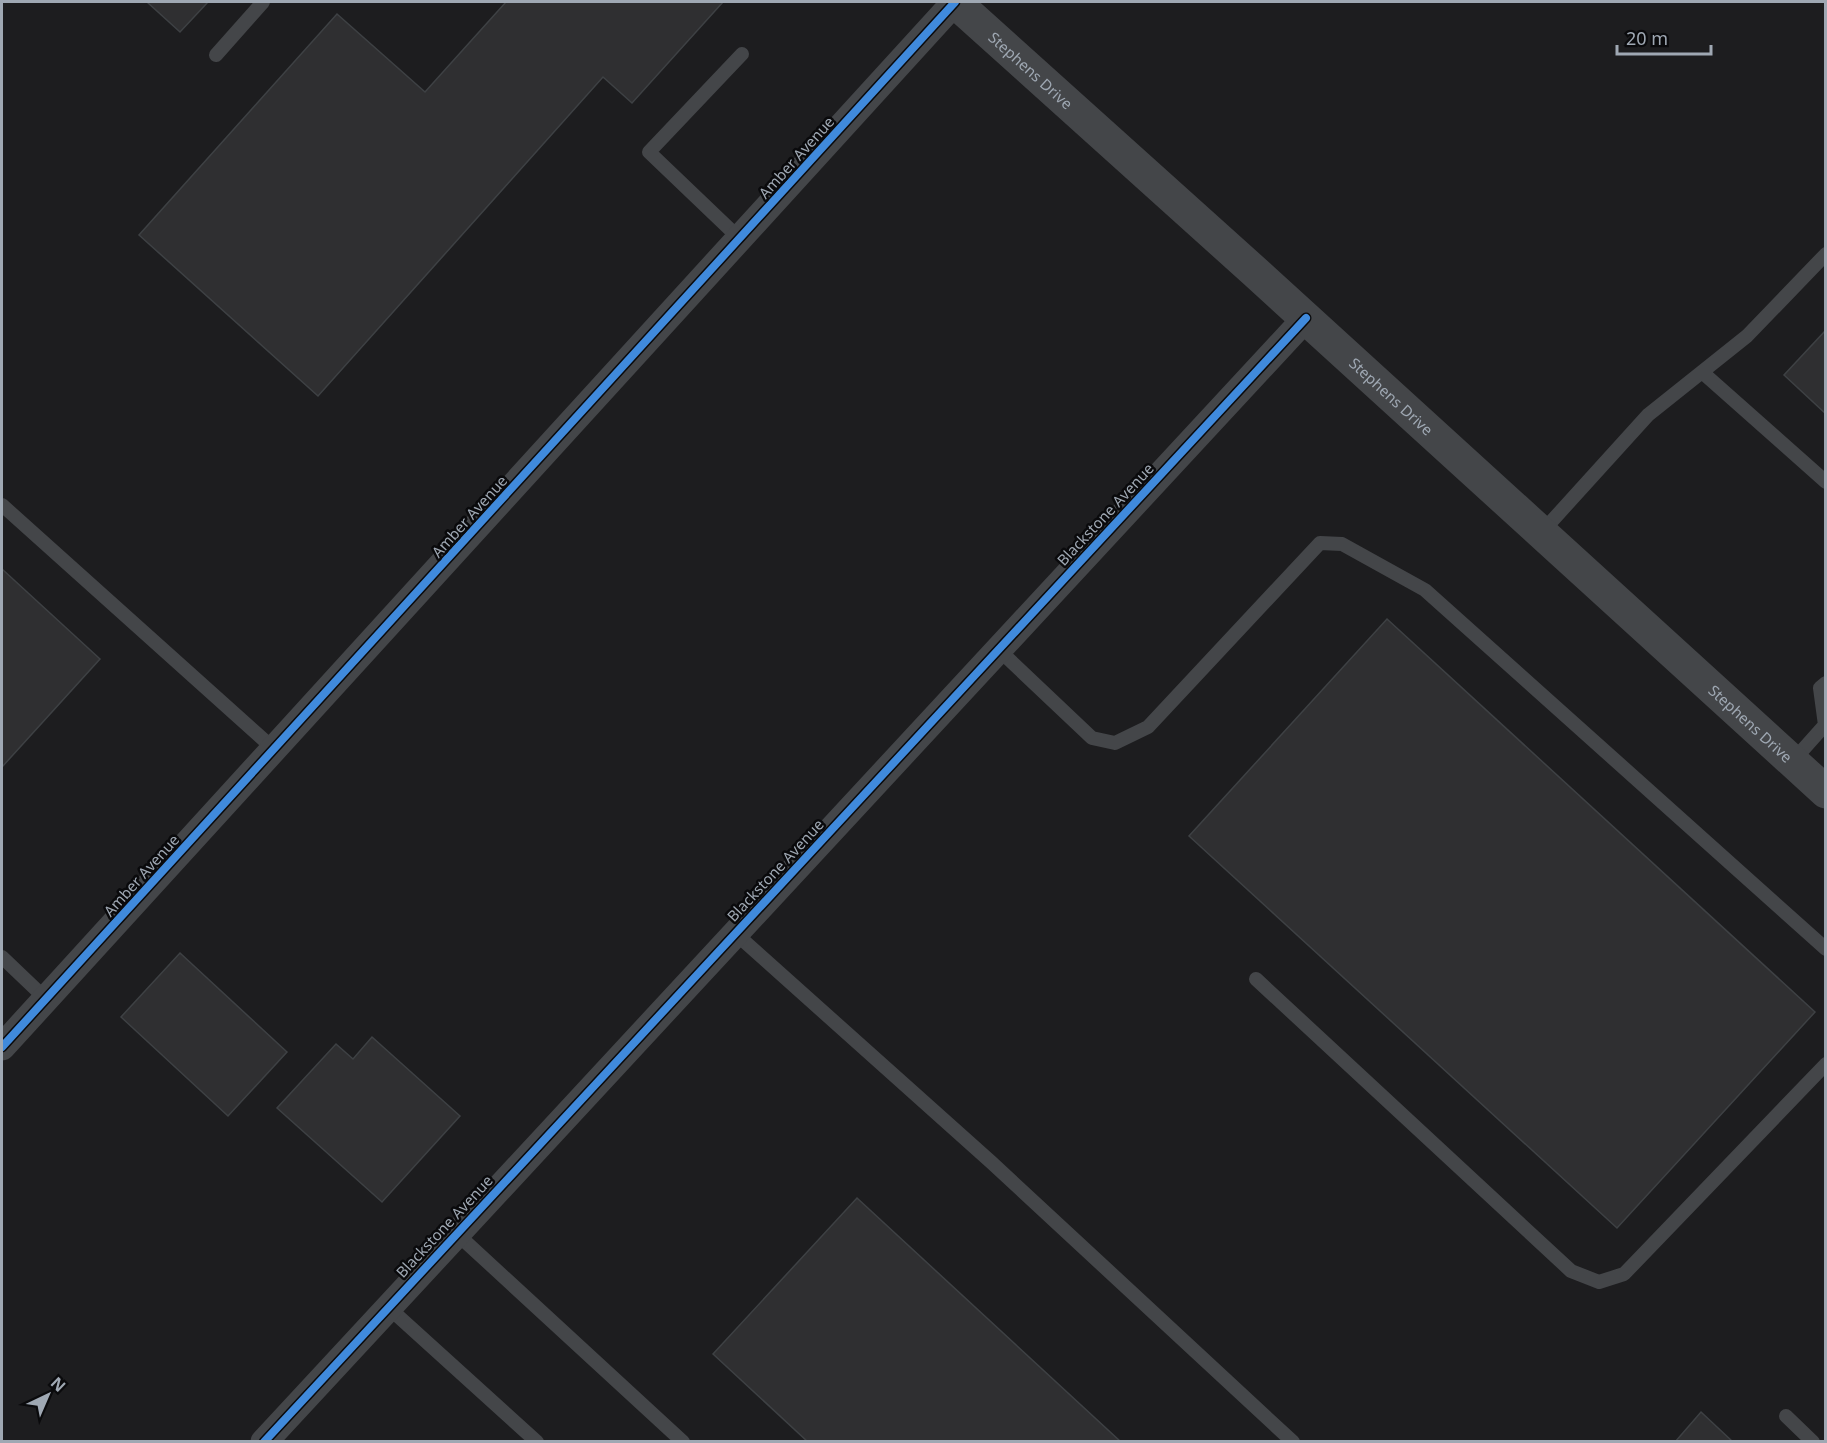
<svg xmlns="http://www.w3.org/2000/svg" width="1827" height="1443" font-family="'Noto Sans',sans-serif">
  <rect width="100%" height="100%" fill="#101010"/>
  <path fill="#1d1d1f" d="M 2,2 L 1825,2 L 1825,1441 L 2,1441 Z"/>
  <path fill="#2f2f31" stroke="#3e4144" stroke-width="1.5" d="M 147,2 L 208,2 L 180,32 Z
    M 506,2 L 723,2 L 632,103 L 603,77 L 318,396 L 139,235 L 337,14 L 425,92 Z
    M 1826,330 L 1826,414 L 1784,375 Z
    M 2,569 L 100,659 L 2,767 Z
    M 1387,619 L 1815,1012 L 1617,1228 L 1189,836 Z
    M 180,953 L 287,1052 L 228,1116 L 121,1017 Z
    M 372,1037 L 460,1116 L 382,1202 L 277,1108 L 336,1044 L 353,1059 Z
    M 857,1198 L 1121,1442 L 808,1442 L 713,1354 Z
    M 1701,1412 L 1733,1442 L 1675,1442 Z"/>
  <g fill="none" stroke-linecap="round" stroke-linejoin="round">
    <path stroke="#444649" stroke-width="14" d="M 216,55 L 263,2
      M 740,239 L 649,152 L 742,54
      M 1702,372 L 1826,482
      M 2,505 L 274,749
      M 1541,533 L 1648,415 L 1747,336 L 1826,254
      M 998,649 L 1092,738 L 1115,743 L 1148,727 L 1320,543 L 1342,544 L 1425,590 L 1826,949
      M 1792,762 L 1825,725 L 1820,688 L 1826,683
      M 735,933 L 991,1162 L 1293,1442
      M 2,957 L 46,999
      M 1256,979 L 1571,1271 L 1599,1282 L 1624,1274 L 1826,1064
      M 456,1233 L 683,1442
      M 388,1307 L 537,1442
      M 1786,1416 L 1813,1442"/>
    <path stroke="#444649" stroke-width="27" d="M 2,1047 L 955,2
      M 264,1442 L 1306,318"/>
    <path stroke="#444649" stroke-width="33" id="s1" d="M 955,2 L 1254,271 L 1826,792"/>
    <g stroke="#0a0a0c" stroke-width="11">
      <path id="cycleway" d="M 2,1047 L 955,2
        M 264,1442 L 1306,318"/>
    </g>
    <use href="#cycleway" stroke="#408adc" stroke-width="8"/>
  </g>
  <g text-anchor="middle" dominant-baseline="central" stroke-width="5" stroke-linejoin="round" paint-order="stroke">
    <g font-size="15" fill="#9fa8b3" stroke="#0a0a0c">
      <text stroke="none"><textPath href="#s1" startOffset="102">Stephens Drive</textPath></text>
      <text transform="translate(796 157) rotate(-48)">Amber Avenue</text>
      <text stroke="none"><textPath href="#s1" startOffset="588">Stephens Drive</textPath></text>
      <text transform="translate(1105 514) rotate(-47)">Blackstone Avenue</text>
      <text transform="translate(469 516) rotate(-48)">Amber Avenue</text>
      <text stroke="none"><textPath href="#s1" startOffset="1074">Stephens Drive</textPath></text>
      <text transform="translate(775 870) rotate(-47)">Blackstone Avenue</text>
      <text transform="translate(141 875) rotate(-48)">Amber Avenue</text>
      <text transform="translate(444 1226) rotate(-47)">Blackstone Avenue</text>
    </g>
  </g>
  <rect width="1827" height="1443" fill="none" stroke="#9fa8b3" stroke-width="6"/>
  <g transform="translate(48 1395) rotate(44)" stroke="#0a0a0c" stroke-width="4.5" paint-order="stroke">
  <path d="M0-4.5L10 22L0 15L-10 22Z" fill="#9fa8b3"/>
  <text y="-9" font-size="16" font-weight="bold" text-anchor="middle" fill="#9fa8b3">N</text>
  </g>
  <path d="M1617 45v9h94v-9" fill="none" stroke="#9fa8b3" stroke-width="3"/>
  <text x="1626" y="45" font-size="18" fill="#9fa8b3" stroke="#0a0a0c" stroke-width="4.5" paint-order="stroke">20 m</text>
</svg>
